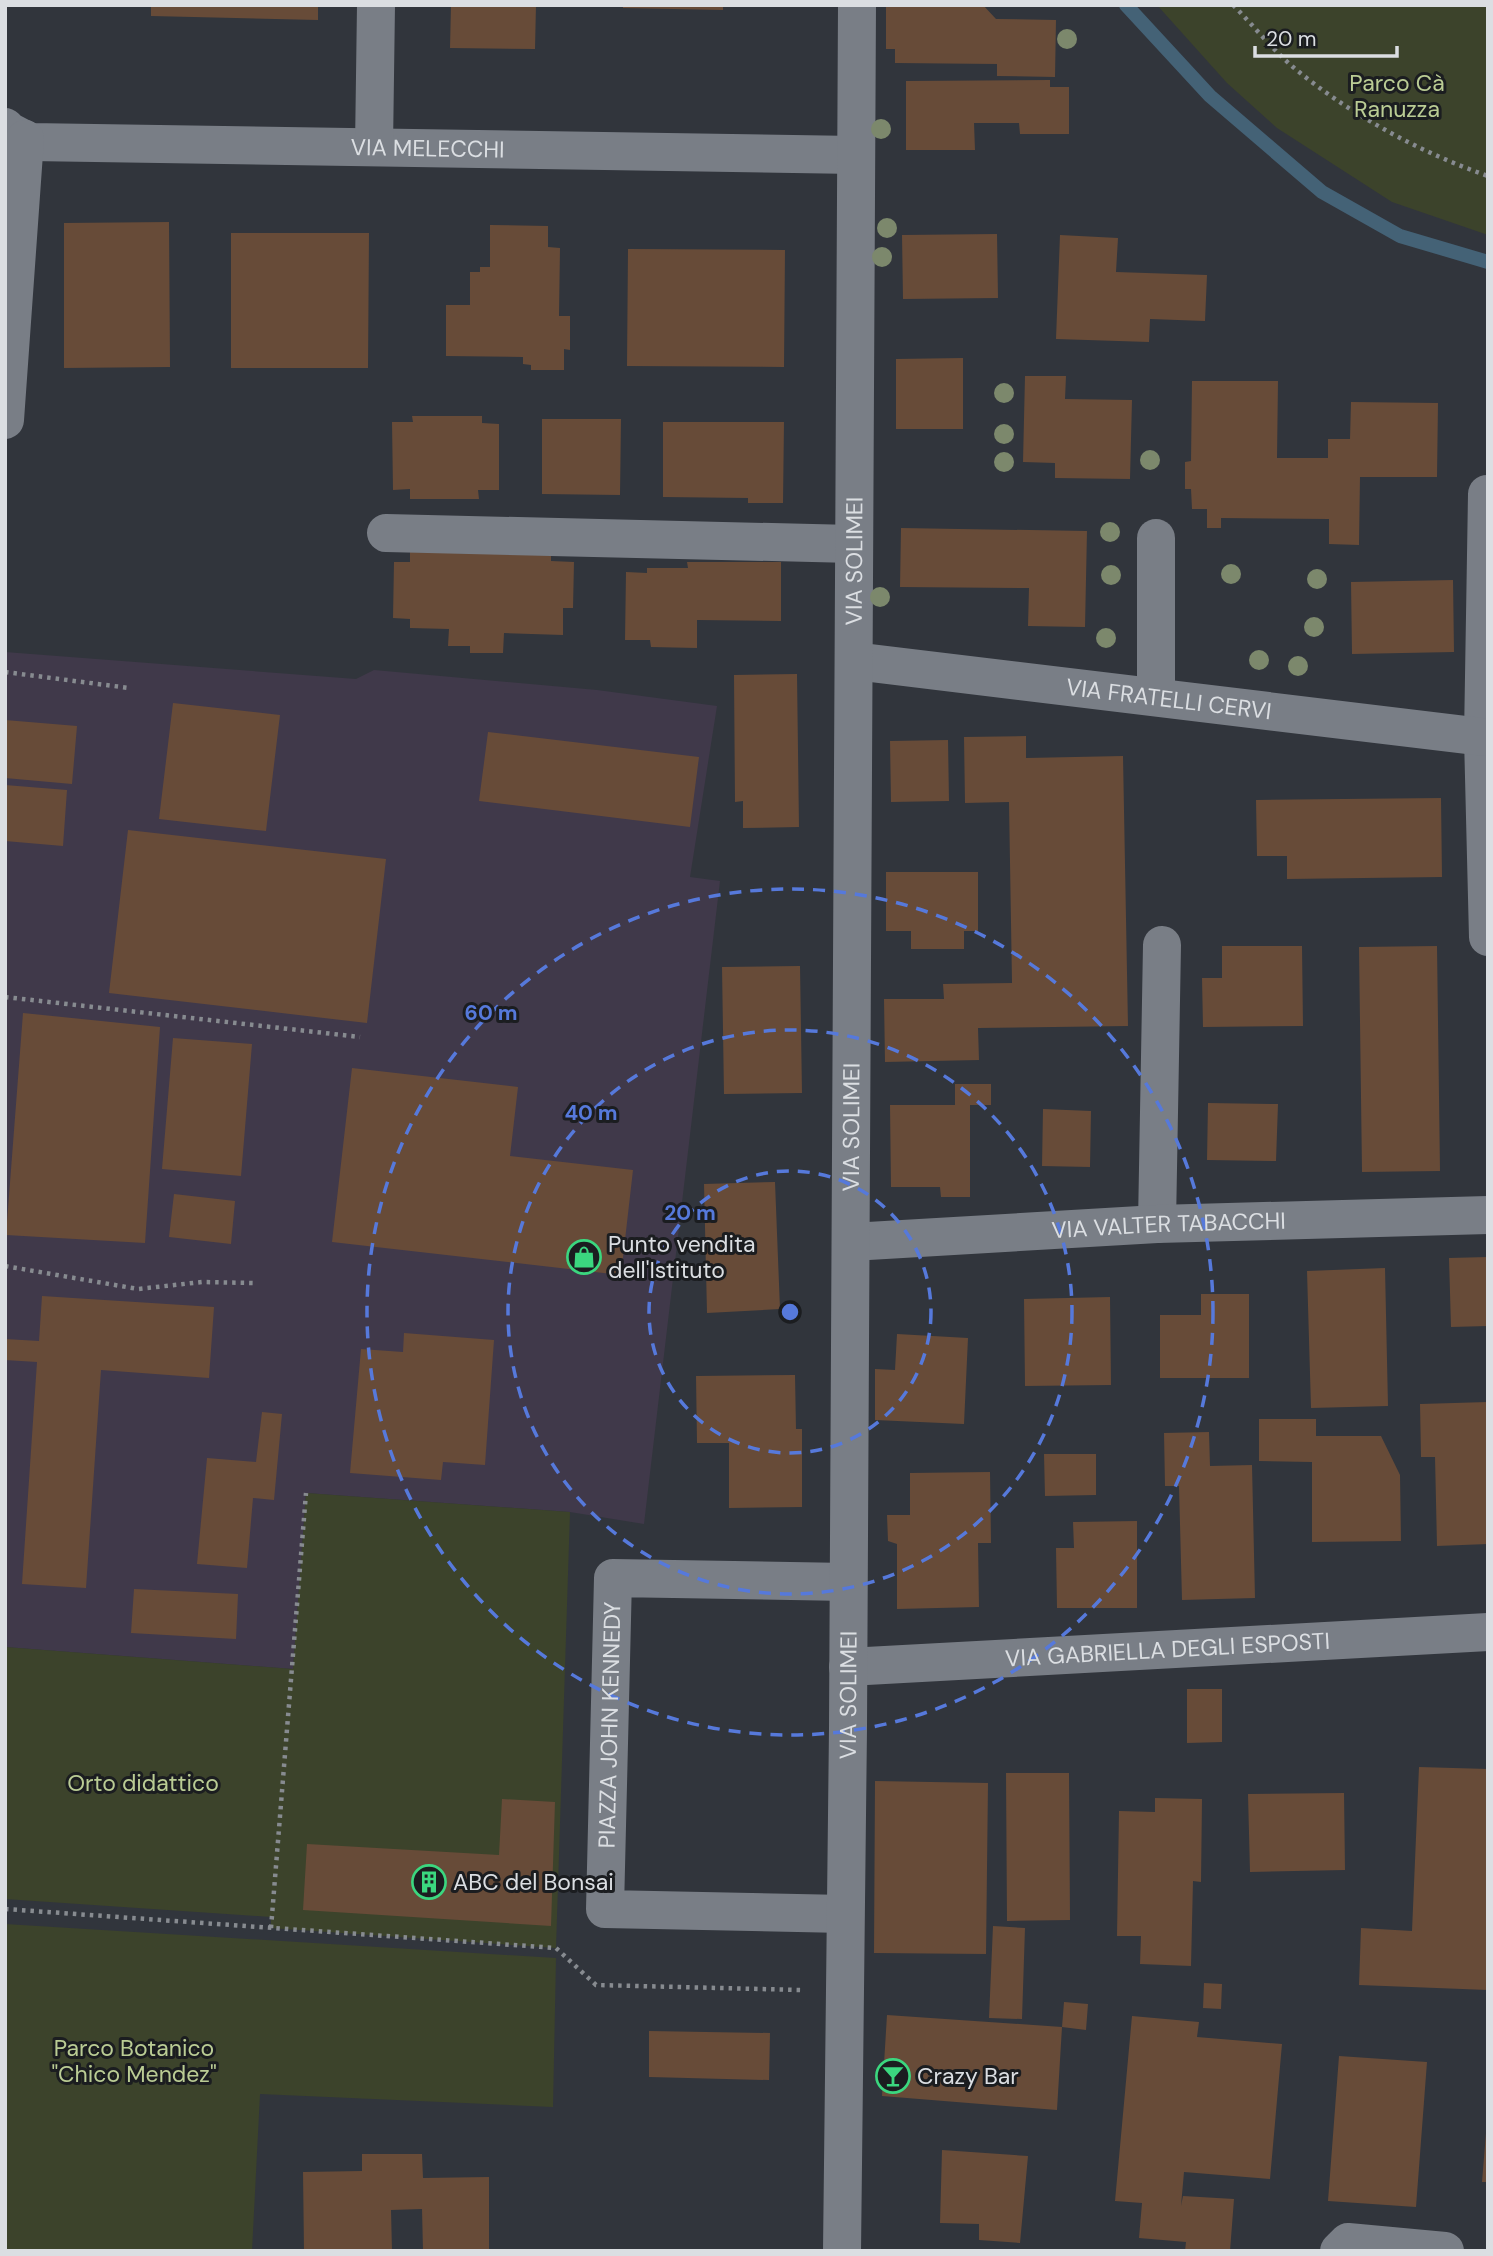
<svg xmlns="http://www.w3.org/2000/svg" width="1493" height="2256" font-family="'DM Sans',sans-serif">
  <rect width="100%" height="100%" fill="#31353c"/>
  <path fill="#40394a" d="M 5,652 L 356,679 L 374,670 L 597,690 L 717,706 L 690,877 L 720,881 L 644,1524 L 570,1512 L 306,1493 L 293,1669 L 5,1647 Z"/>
  <path fill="#3c432b" d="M 1157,5 L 1488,5 L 1488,235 L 1392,202 L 1277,128 L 1227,83 Z
    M 306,1493 L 570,1512 L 556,1948 L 271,1928 L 271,1917 L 5,1899 L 5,1647 L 293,1669 Z
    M 5,1924 L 556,1958 L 553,2107 L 260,2094 L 252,2251 L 5,2251 Z"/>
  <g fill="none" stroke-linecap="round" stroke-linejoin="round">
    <path stroke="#446276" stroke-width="14" d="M 1126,5 L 1210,96 L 1322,192 L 1400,236 L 1488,262"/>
  </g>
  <path fill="#674b38" d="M 151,5 L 318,5 L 318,20 L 151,16 Z
    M 451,5 L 536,5 L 535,49 L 450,48 Z
    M 623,5 L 723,5 L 723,10 L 623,8 Z
    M 886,5 L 983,5 L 996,19 L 1056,20 L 1055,77 L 997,76 L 997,64 L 895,63 L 895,49 L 886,49 Z
    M 1050,80 L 1050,87 L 1069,87 L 1069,134 L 1020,134 L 1019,123 L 974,123 L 975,150 L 906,150 L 906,81 Z
    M 169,222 L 170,367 L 64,368 L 64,223 Z
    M 490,225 L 548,226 L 548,247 L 560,248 L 559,316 L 570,316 L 570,350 L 564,349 L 564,370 L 531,370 L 531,365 L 523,364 L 523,357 L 446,356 L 446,305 L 470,305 L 470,272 L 480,272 L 480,267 L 490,267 Z
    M 231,233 L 369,233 L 368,368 L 231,368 Z
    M 997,234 L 998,298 L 903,299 L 902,235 Z
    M 1060,235 L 1118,238 L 1116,272 L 1207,275 L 1205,321 L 1150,319 L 1149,342 L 1056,339 Z
    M 628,249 L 785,250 L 784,367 L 627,366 Z
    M 963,358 L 963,429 L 896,429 L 896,359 Z
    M 1025,376 L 1066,376 L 1065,399 L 1132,400 L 1130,479 L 1055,478 L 1055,463 L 1023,462 Z
    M 1192,381 L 1278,381 L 1277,458 L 1328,458 L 1328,439 L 1350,439 L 1351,402 L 1438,403 L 1437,477 L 1360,477 L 1359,545 L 1329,544 L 1329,519 L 1221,518 L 1221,528 L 1207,528 L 1207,509 L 1192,509 L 1191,489 L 1185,489 L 1185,462 L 1191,461 Z
    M 412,416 L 482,416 L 482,423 L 499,424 L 499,490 L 478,490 L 479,499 L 410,499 L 410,489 L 393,490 L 392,422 L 413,422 Z
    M 542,419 L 621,419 L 620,495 L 542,494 Z
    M 663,422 L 784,422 L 783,503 L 748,503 L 748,498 L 663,497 Z
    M 901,528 L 1087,531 L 1085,627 L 1028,626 L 1029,588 L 900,587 Z
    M 410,552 L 551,555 L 551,561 L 574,562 L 573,608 L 563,608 L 563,635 L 504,633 L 503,653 L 470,653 L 470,646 L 448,646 L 449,629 L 410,628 L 410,619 L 393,618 L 394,562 L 410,562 Z
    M 687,562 L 781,562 L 781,621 L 697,620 L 697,648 L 651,647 L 650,640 L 625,640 L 626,572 L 647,573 L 647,568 L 688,568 Z
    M 1453,580 L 1454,652 L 1352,654 L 1351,582 Z
    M 797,674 L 799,827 L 743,828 L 743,801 L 735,802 L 734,675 Z
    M 173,703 L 280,715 L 266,831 L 159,819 Z
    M 5,720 L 77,726 L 72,784 L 5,778 Z
    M 488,732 L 699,757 L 690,827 L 479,801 Z
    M 1026,736 L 1026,758 L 1123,756 L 1128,1026 L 978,1028 L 979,1060 L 885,1062 L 884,999 L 944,999 L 943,984 L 1012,983 L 1009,802 L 965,803 L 964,737 Z
    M 948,740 L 949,801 L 891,802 L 890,741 Z
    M 5,785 L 67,790 L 63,846 L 5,841 Z
    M 1441,798 L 1442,877 L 1287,879 L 1287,856 L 1257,856 L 1256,800 Z
    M 128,830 L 386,859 L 367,1023 L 109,993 Z
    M 886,872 L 978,872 L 978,931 L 964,931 L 964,949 L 911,949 L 911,931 L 886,931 Z
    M 1222,946 L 1302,946 L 1303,1026 L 1203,1027 L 1202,978 L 1222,978 Z
    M 1437,946 L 1440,1171 L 1362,1172 L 1359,947 Z
    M 800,966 L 802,1093 L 724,1094 L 722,967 Z
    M 23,1013 L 160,1027 L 145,1243 L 6,1235 Z
    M 173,1038 L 252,1044 L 241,1176 L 162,1169 Z
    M 352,1068 L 518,1087 L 510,1156 L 633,1170 L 621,1275 L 332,1242 Z
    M 955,1084 L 991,1084 L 991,1105 L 970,1105 L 970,1197 L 941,1197 L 940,1187 L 891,1187 L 890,1105 L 955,1105 Z
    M 1208,1103 L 1278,1104 L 1276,1161 L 1207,1160 Z
    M 1043,1109 L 1091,1111 L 1090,1167 L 1042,1166 Z
    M 775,1182 L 780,1309 L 707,1313 L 704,1184 Z
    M 174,1194 L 235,1201 L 231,1244 L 169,1237 Z
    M 1488,1257 L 1488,1326 L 1451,1327 L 1449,1258 Z
    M 1385,1268 L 1388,1406 L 1311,1408 L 1307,1271 Z
    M 1201,1294 L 1249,1294 L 1249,1378 L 1160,1378 L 1160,1315 L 1201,1315 Z
    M 42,1296 L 214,1307 L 209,1378 L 101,1370 L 86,1588 L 22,1584 L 37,1362 L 5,1360 L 5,1339 L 39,1341 Z
    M 1110,1297 L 1111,1385 L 1025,1386 L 1024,1299 Z
    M 404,1333 L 494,1340 L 485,1465 L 443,1462 L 441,1480 L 350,1473 L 361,1349 L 403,1352 Z
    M 897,1334 L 968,1338 L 964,1424 L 875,1420 L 875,1369 L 895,1370 Z
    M 795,1375 L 796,1429 L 802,1429 L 802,1507 L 729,1508 L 729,1443 L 697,1443 L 696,1376 Z
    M 1488,1402 L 1488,1544 L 1437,1546 L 1435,1457 L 1421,1457 L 1420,1404 Z
    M 262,1412 L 282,1414 L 274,1500 L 253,1498 L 247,1568 L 197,1564 L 207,1458 L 256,1462 Z
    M 1259,1419 L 1316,1419 L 1316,1436 L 1381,1436 L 1400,1475 L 1401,1541 L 1312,1542 L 1312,1462 L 1259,1461 Z
    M 1209,1432 L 1210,1466 L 1252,1465 L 1255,1598 L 1182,1600 L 1179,1486 L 1165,1486 L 1164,1433 Z
    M 1044,1454 L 1096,1454 L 1096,1495 L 1045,1496 Z
    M 990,1472 L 991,1543 L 978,1543 L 979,1607 L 897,1609 L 897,1544 L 888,1541 L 887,1515 L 910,1515 L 910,1473 Z
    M 1137,1521 L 1137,1608 L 1057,1608 L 1056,1548 L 1074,1548 L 1073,1522 Z
    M 134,1589 L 238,1594 L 236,1639 L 131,1633 Z
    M 1187,1689 L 1222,1689 L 1222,1742 L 1187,1743 Z
    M 1419,1767 L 1488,1769 L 1488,1990 L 1359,1985 L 1361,1928 L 1412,1931 Z
    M 1006,1773 L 1069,1773 L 1070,1920 L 1007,1921 Z
    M 875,1781 L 988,1783 L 986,1954 L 874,1953 Z
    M 1344,1793 L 1345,1870 L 1250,1872 L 1248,1794 Z
    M 1155,1798 L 1202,1799 L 1201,1882 L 1193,1881 L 1191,1966 L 1140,1964 L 1141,1936 L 1117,1936 L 1119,1811 L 1155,1812 Z
    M 502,1799 L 555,1802 L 551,1926 L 303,1910 L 307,1844 L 499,1855 Z
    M 993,1926 L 1025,1928 L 1022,2019 L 989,2018 Z
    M 1204,1983 L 1222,1984 L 1221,2009 L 1203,2008 Z
    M 1064,2002 L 1088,2004 L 1086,2030 L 1062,2027 Z
    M 887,2015 L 1062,2027 L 1057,2110 L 882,2096 Z
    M 1132,2016 L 1199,2022 L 1197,2037 L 1282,2044 L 1270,2179 L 1184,2172 L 1181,2206 L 1183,2196 L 1234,2199 L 1230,2251 L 1185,2251 L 1186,2242 L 1139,2238 L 1142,2203 L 1115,2201 Z
    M 649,2031 L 770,2033 L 769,2080 L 649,2077 Z
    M 1339,2056 L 1427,2062 L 1416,2207 L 1328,2201 Z
    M 1486,2133 L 1488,2133 L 1488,2182 L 1482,2182 Z
    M 942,2150 L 1028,2156 L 1020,2243 L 979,2240 L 979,2224 L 940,2223 Z
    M 362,2154 L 422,2154 L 423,2178 L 489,2177 L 489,2251 L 423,2251 L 422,2209 L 391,2210 L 392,2251 L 304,2251 L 303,2172 L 362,2171 Z"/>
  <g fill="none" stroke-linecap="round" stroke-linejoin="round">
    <path stroke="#878b90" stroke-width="4.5" stroke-dasharray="3.5 5" stroke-linecap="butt" d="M 1233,5 C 1253,25 1271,48 1293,67 C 1349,114 1419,152 1488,176
      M 5,672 L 129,688
      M 5,997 L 360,1037
      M 5,1266 L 138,1289 L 202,1282 L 253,1283
      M 5,1909 L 556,1948 L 596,1985 L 801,1990
      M 271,1928 L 306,1493"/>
    <g stroke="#797e86" stroke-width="38">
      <path id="s1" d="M 5,127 L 9,131 L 30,142 L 856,155"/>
      <path d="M 374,147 L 376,5"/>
      <path d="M 5,420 L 25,139"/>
      <path d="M 1487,494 L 1483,737 L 1488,937"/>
      <path d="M 386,533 L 853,544"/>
      <path id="s2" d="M 854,661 L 1483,737"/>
      <path d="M 1156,697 L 1156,538"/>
      <path d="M 1157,1224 L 1162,945"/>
      <path id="s3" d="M 851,1242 L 1157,1224 L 1488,1215"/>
      <path id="s4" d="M 848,1667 L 1488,1632"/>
      <path id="s5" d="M 845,1914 L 605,1909 L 613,1578 L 848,1582"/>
      <path id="s6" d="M 842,2251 L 848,1728 L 857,5"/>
      <path d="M 1339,2251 L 1348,2242 L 1445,2251"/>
    </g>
  </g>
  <g fill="#7c886c">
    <circle cx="1067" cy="39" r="10"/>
    <circle cx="881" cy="129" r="10"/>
    <circle cx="887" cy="228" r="10"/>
    <circle cx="882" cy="257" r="10"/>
    <circle cx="1004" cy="393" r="10"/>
    <circle cx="1004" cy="434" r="10"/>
    <circle cx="1150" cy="460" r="10"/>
    <circle cx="1004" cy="462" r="10"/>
    <circle cx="1110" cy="532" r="10"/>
    <circle cx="1231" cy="574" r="10"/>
    <circle cx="1111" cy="575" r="10"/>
    <circle cx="1317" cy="579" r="10"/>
    <circle cx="880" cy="597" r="10"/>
    <circle cx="1314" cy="627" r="10"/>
    <circle cx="1106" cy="638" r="10"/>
    <circle cx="1259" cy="660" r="10"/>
    <circle cx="1298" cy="666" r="10"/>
  </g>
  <g fill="none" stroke="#5679db" stroke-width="3.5" stroke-dasharray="12 9">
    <circle cx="790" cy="1312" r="141"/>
    <circle cx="790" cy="1312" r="282"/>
    <circle cx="790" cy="1312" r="423"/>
  </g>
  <defs>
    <g id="shop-ring" transform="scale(1.75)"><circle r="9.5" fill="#1b1d20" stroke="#3bd77f" stroke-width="1.5"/><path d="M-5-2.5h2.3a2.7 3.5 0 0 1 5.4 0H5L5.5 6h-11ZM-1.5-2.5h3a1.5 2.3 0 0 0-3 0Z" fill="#3bd77f"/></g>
    <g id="building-ring" transform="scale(1.75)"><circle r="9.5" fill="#1b1d20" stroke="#3bd77f" stroke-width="1.5"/><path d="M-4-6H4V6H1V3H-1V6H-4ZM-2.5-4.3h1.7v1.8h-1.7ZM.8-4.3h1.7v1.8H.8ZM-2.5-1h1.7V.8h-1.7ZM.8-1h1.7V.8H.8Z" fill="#3bd77f"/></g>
    <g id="bar-ring" transform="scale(1.75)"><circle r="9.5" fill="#1b1d20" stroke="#3bd77f" stroke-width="1.5"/><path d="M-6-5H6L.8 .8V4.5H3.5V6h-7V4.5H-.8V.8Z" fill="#3bd77f"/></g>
  </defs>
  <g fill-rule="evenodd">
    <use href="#shop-ring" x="584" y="1257"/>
    <use href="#building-ring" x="429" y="1882"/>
    <use href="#bar-ring" x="893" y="2076"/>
  </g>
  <g text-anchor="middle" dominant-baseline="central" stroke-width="6" stroke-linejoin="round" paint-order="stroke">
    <g font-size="23" fill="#bacc94" stroke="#1b1d20">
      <text x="1397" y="83">Parco Cà<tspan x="1397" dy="26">Ranuzza</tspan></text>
      <text x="143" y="1783">Orto didattico</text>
      <text x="134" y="2048">Parco Botanico<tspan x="134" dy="26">"Chico Mendez"</tspan></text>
    </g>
    <g font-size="23" fill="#dbdee2" stroke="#1b1d20">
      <text stroke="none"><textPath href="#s1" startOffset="427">VIA MELECCHI</textPath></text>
      <text stroke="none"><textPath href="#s6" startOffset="1690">VIA SOLIMEI</textPath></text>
      <text stroke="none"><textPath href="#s2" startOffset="317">VIA FRATELLI CERVI</textPath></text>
      <text stroke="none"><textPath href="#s6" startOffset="1124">VIA SOLIMEI</textPath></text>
      <text stroke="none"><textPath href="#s3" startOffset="318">VIA VALTER TABACCHI</textPath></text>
      <text stroke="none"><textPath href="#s4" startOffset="320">VIA GABRIELLA DEGLI ESPOSTI</textPath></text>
      <text stroke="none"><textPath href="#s6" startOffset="556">VIA SOLIMEI</textPath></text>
      <text stroke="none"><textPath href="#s5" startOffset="424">PIAZZA JOHN KENNEDY</textPath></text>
    </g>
    <g font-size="23" fill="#dbdee2" stroke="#1b1d20" text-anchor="start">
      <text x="608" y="1244">Punto vendita<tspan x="608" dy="26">dell'Istituto</tspan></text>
      <text x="453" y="1882">ABC del Bonsai</text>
      <text x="917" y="2076">Crazy Bar</text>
    </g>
  </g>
  <circle cx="790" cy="1312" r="10" fill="#5679db" stroke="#1b1d20" stroke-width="3.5"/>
  <g font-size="21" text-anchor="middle" font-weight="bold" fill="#5679db" stroke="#1b1d20" stroke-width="6" stroke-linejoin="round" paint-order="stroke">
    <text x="491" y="1020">60 m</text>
    <text x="591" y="1120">40 m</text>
    <text x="690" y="1220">20 m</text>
  </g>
  <rect width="1493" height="2256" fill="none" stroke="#dbdee2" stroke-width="14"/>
  <path d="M1255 46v10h142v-10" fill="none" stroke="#dbdee2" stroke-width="3.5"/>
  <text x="1266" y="46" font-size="21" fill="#dbdee2" stroke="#1b1d20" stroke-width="5" paint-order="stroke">20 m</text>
</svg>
